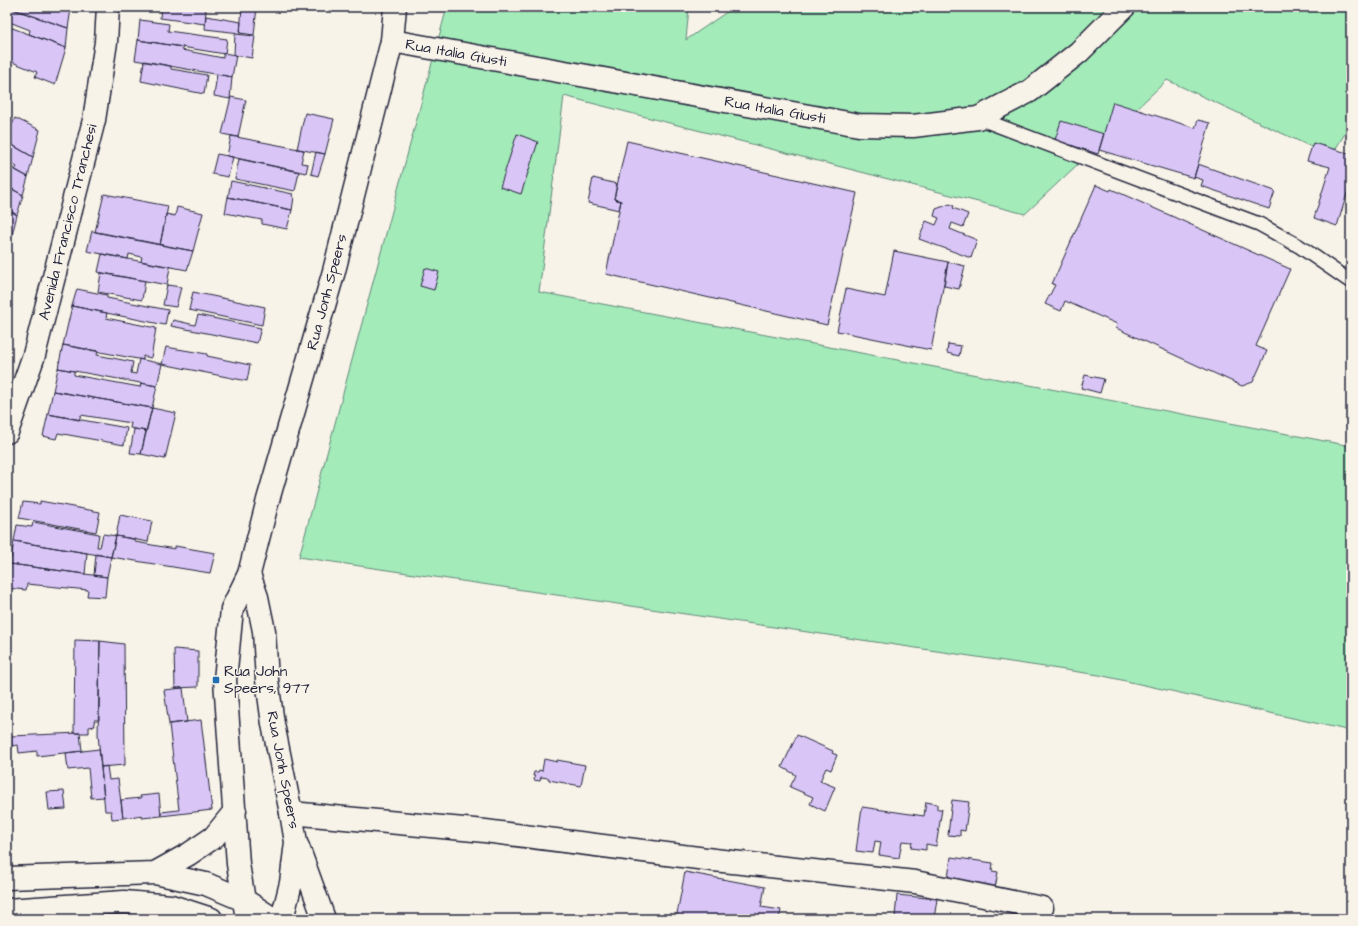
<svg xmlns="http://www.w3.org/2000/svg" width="1358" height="926" font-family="'Architects Daughter',sans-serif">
  <rect width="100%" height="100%" fill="#f7f3e8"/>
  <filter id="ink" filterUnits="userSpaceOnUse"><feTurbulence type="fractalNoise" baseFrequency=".025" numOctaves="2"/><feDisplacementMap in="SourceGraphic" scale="8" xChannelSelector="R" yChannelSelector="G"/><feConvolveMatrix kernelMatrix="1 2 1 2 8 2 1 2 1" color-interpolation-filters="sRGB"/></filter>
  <g filter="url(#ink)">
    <path fill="#a3ebb9" stroke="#62867a" d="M 447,7 L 689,7 L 686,40 L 734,7 L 1351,7 L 1351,124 L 1331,156 L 1167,80 L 1025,214 L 564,96 L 539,292 L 1351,446 L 1351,731 L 1099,675 L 299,557 Z"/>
    <path fill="#d9c6f7" stroke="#22223b" d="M 7,7 L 63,7 L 71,9 L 68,28 Z
      M 7,7 L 68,28 L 66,48 L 29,34 L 30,30 L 7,21 Z
      M 161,7 L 193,7 L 206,9 L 205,24 L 160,18 Z
      M 193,7 L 211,7 L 211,9 Z
      M 242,7 L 257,7 L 254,35 L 240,33 Z
      M 206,16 L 241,22 L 240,33 L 205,29 Z
      M 140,20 L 169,24 L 168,31 L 227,39 L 225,54 L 138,40 Z
      M 7,26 L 66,48 L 55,85 L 35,77 L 37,72 L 7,60 Z
      M 235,34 L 255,36 L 252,58 L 234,55 Z
      M 138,40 L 183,47 L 182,50 L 223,58 L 223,53 L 236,55 L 232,77 L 135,60 Z
      M 144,61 L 171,66 L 171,69 L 207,75 L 204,94 L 141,81 Z
      M 217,74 L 232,77 L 230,99 L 214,96 Z
      M 231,97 L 246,100 L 238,137 L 222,134 Z
      M 1113,102 L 1195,128 L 1198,120 L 1210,123 L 1194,178 L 1099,150 Z
      M 305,113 L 334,119 L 325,154 L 297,149 Z
      M 15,118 L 40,130 L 33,157 L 7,142 L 7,123 L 12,125 Z
      M 1061,121 L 1104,134 L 1098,154 L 1055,140 Z
      M 517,134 L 538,142 L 521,194 L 500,187 Z
      M 231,136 L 304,150 L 301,163 L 308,164 L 306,173 L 227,156 Z
      M 627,141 L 857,193 L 827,325 L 606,274 L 621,201 L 614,199 Z
      M 7,142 L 33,157 L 28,177 L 15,170 L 17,167 L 7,161 Z
      M 1313,143 L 1351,154 L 1351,181 L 1337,226 L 1314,218 L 1330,167 L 1307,161 Z
      M 316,152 L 325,154 L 318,176 L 311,174 Z
      M 217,154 L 233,157 L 228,177 L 212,174 Z
      M 239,159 L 299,172 L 295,191 L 235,179 Z
      M 1198,164 L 1275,191 L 1269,209 L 1201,186 L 1203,180 L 1194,177 Z
      M 7,165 L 28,177 L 23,195 L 8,187 L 9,184 L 7,183 Z
      M 593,178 L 617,184 L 614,199 L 621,201 L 619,210 L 588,203 Z
      M 231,181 L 293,194 L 292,196 L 294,197 L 292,210 L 228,197 Z
      M 1096,185 L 1110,191 L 1111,189 L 1290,269 L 1256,346 L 1267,351 L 1253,382 L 1242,386 L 1116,328 L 1117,324 L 1065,301 L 1061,311 L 1045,304 L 1055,285 L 1052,284 Z
      M 7,186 L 23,195 L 17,215 L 7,209 Z
      M 104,194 L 168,206 L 160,245 L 95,232 Z
      M 228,197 L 292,210 L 287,229 L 262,224 L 262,220 L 225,213 Z
      M 950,204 L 954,206 L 953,208 L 968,214 L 963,227 L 952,223 L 950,229 L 977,240 L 971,258 L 919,239 L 926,221 L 936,225 L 939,218 L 934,216 L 936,209 Z
      M 177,207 L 203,213 L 193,251 L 160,245 L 166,214 L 175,216 Z
      M 7,209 L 17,215 L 12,235 L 7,232 Z
      M 92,231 L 193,251 L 187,270 L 141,261 L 142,257 L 129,254 L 128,259 L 87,251 Z
      M 7,232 L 12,235 L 8,252 L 7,251 Z
      M 894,251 L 948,262 L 931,350 L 837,331 L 846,289 L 885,297 Z
      M 102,254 L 170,267 L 167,285 L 98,272 Z
      M 948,262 L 965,266 L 959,289 L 944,286 Z
      M 425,268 L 439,272 L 434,290 L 420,286 Z
      M 101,273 L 145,281 L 142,300 L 98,292 Z
      M 167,285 L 181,287 L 176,307 L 163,305 Z
      M 77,289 L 107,295 L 107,298 L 168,310 L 165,325 L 72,306 Z
      M 193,292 L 265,307 L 262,325 L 189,310 Z
      M 72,306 L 107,313 L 106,318 L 156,328 L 151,358 L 143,356 L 143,360 L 63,345 Z
      M 198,315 L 261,328 L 257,343 L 171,326 L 173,320 L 195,325 Z
      M 948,344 L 961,346 L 959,356 L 947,353 Z
      M 63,345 L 98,351 L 97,355 L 133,362 L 131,373 L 136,374 L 139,359 L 162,364 L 157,386 L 58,368 Z
      M 166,347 L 207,354 L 207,356 L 250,365 L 247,381 L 162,364 Z
      M 58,368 L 74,371 L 74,375 L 140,387 L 141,383 L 157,386 L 152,408 L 53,391 Z
      M 1085,375 L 1104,379 L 1100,393 L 1081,388 Z
      M 53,391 L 152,408 L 146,431 L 130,428 L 131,423 L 81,415 L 79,420 L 48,414 Z
      M 152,408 L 176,413 L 165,459 L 141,454 Z
      M 48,414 L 127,428 L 124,445 L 58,433 L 56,439 L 43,436 Z
      M 134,429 L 146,431 L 141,454 L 130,453 Z
      M 40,501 L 100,512 L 96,532 L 19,518 L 23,502 L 40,504 Z
      M 120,515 L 152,521 L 148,542 L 116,536 Z
      M 33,522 L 99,534 L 97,547 L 100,547 L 103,534 L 116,536 L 111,557 L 14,541 L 17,525 L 32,527 Z
      M 116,536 L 135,539 L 135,542 L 175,549 L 175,546 L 215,553 L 210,573 L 111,557 Z
      M 14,541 L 87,553 L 85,574 L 10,564 Z
      M 96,554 L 111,557 L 107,577 L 94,575 Z
      M 10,564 L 107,577 L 105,597 L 87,596 L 88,590 L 27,584 L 26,590 L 7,588 Z
      M 75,640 L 100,641 L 99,720 L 94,720 L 95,726 L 89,727 L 89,733 L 74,733 Z
      M 100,641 L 124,644 L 125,765 L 101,767 L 98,734 Z
      M 174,649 L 198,651 L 198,687 L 175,688 Z
      M 183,688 L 187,722 L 169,724 L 164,690 Z
      M 201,720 L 212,810 L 161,816 L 161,812 L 179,810 L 169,724 Z
      M 80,733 L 82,751 L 37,756 L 37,751 L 19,753 L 18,745 L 12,746 L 11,736 Z
      M 797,735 L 833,751 L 832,753 L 837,755 L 831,770 L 826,768 L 820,781 L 835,787 L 825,811 L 810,804 L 813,797 L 790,787 L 796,775 L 782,767 Z
      M 99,749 L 104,797 L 91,798 L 88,768 L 68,770 L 66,753 Z
      M 544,759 L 557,762 L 557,760 L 585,765 L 581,786 L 549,780 L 549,778 L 541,777 L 540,781 L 534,780 L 535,776 L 533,776 L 534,772 L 538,772 L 539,770 L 542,771 Z
      M 107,766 L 109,780 L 118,779 L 123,818 L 112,819 L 111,811 L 105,811 L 101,767 Z
      M 64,791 L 66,809 L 49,810 L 47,792 Z
      M 159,794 L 161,816 L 142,818 L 142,815 L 123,818 L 121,800 L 141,798 L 140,796 Z
      M 952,800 L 969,802 L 965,831 L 960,830 L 960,836 L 948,835 Z
      M 926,802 L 937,804 L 937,809 L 942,809 L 936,846 L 926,844 L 926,850 L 911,848 L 912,842 L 902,841 L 899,858 L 879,855 L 881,842 L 875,841 L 873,853 L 856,851 L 862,807 L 924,816 Z
      M 951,857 L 993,863 L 992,871 L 998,872 L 995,888 L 947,885 Z
      M 685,872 L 765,887 L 761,907 L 781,910 L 779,919 L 676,919 Z
      M 897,895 L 937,899 L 934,919 L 895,917 Z"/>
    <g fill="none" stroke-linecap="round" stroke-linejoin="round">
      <g stroke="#22223b" stroke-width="16">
        <path id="service" d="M 978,118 L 1259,224 L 1299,246 L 1351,282"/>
      </g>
      <g stroke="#22223b" stroke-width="25">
        <path id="minor" d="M 7,432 L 34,355 L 94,120 L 106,42 L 108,7
          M 291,813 L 485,831 L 714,860 L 915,882 L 1042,908"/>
      </g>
      <g stroke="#22223b" stroke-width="25">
        <path id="tertiary" d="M 392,41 L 859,125 L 913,126 L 978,118 L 1030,91 L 1079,52 L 1124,7"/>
      </g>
      <g stroke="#22223b" stroke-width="25">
        <path id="secondary" d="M 249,574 L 257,597 L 264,631 L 267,680 L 273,724 L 291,813 L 296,842 L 291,883 L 282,919
          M 298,847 L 324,919
          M 155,873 L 189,854 L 214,837 L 235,811
          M 7,878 L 155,873 L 206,884 L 244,900 L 273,919
          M 7,910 L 124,902 L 171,906 L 211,919
          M 247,919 L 238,864 L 225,680 L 232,609 L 249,574 L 268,500 L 334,271 L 392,41 L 395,7"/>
      </g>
      <use href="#service" stroke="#f7f3e8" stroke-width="13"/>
      <use href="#minor" stroke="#f7f3e8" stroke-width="22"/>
      <use href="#tertiary" stroke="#f7f3e8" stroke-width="22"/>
      <use href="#secondary" stroke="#f7f3e8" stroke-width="22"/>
    </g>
  </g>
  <rect fill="#1f6fb2" stroke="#f7f3e8" stroke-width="1.5" x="212" y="676" width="8" height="8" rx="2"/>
  <g text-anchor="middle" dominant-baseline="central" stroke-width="3" stroke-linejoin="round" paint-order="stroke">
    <g font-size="15" fill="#22223b" stroke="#f7f3e8">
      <text transform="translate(456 53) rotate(10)">Rua Italia Giusti</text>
      <text transform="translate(775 110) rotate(10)">Rua Italia Giusti</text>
      <text transform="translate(68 222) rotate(-76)">Avenida Francisco Tranchesi</text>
      <text transform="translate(327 292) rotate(-75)">Rua Jonh Speers</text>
      <text transform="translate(283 770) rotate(79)">Rua Jonh Speers</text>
    </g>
    <g font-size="15" fill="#22223b" stroke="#f7f3e8" text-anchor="start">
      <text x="224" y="671">Rua John<tspan x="224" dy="17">Speers, 977</tspan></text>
    </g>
  </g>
  <rect width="1358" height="926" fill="none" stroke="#f7f3e8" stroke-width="24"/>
  <rect x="12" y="12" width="1334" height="902" fill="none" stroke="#22223b" stroke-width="1.5" filter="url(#ink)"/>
</svg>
